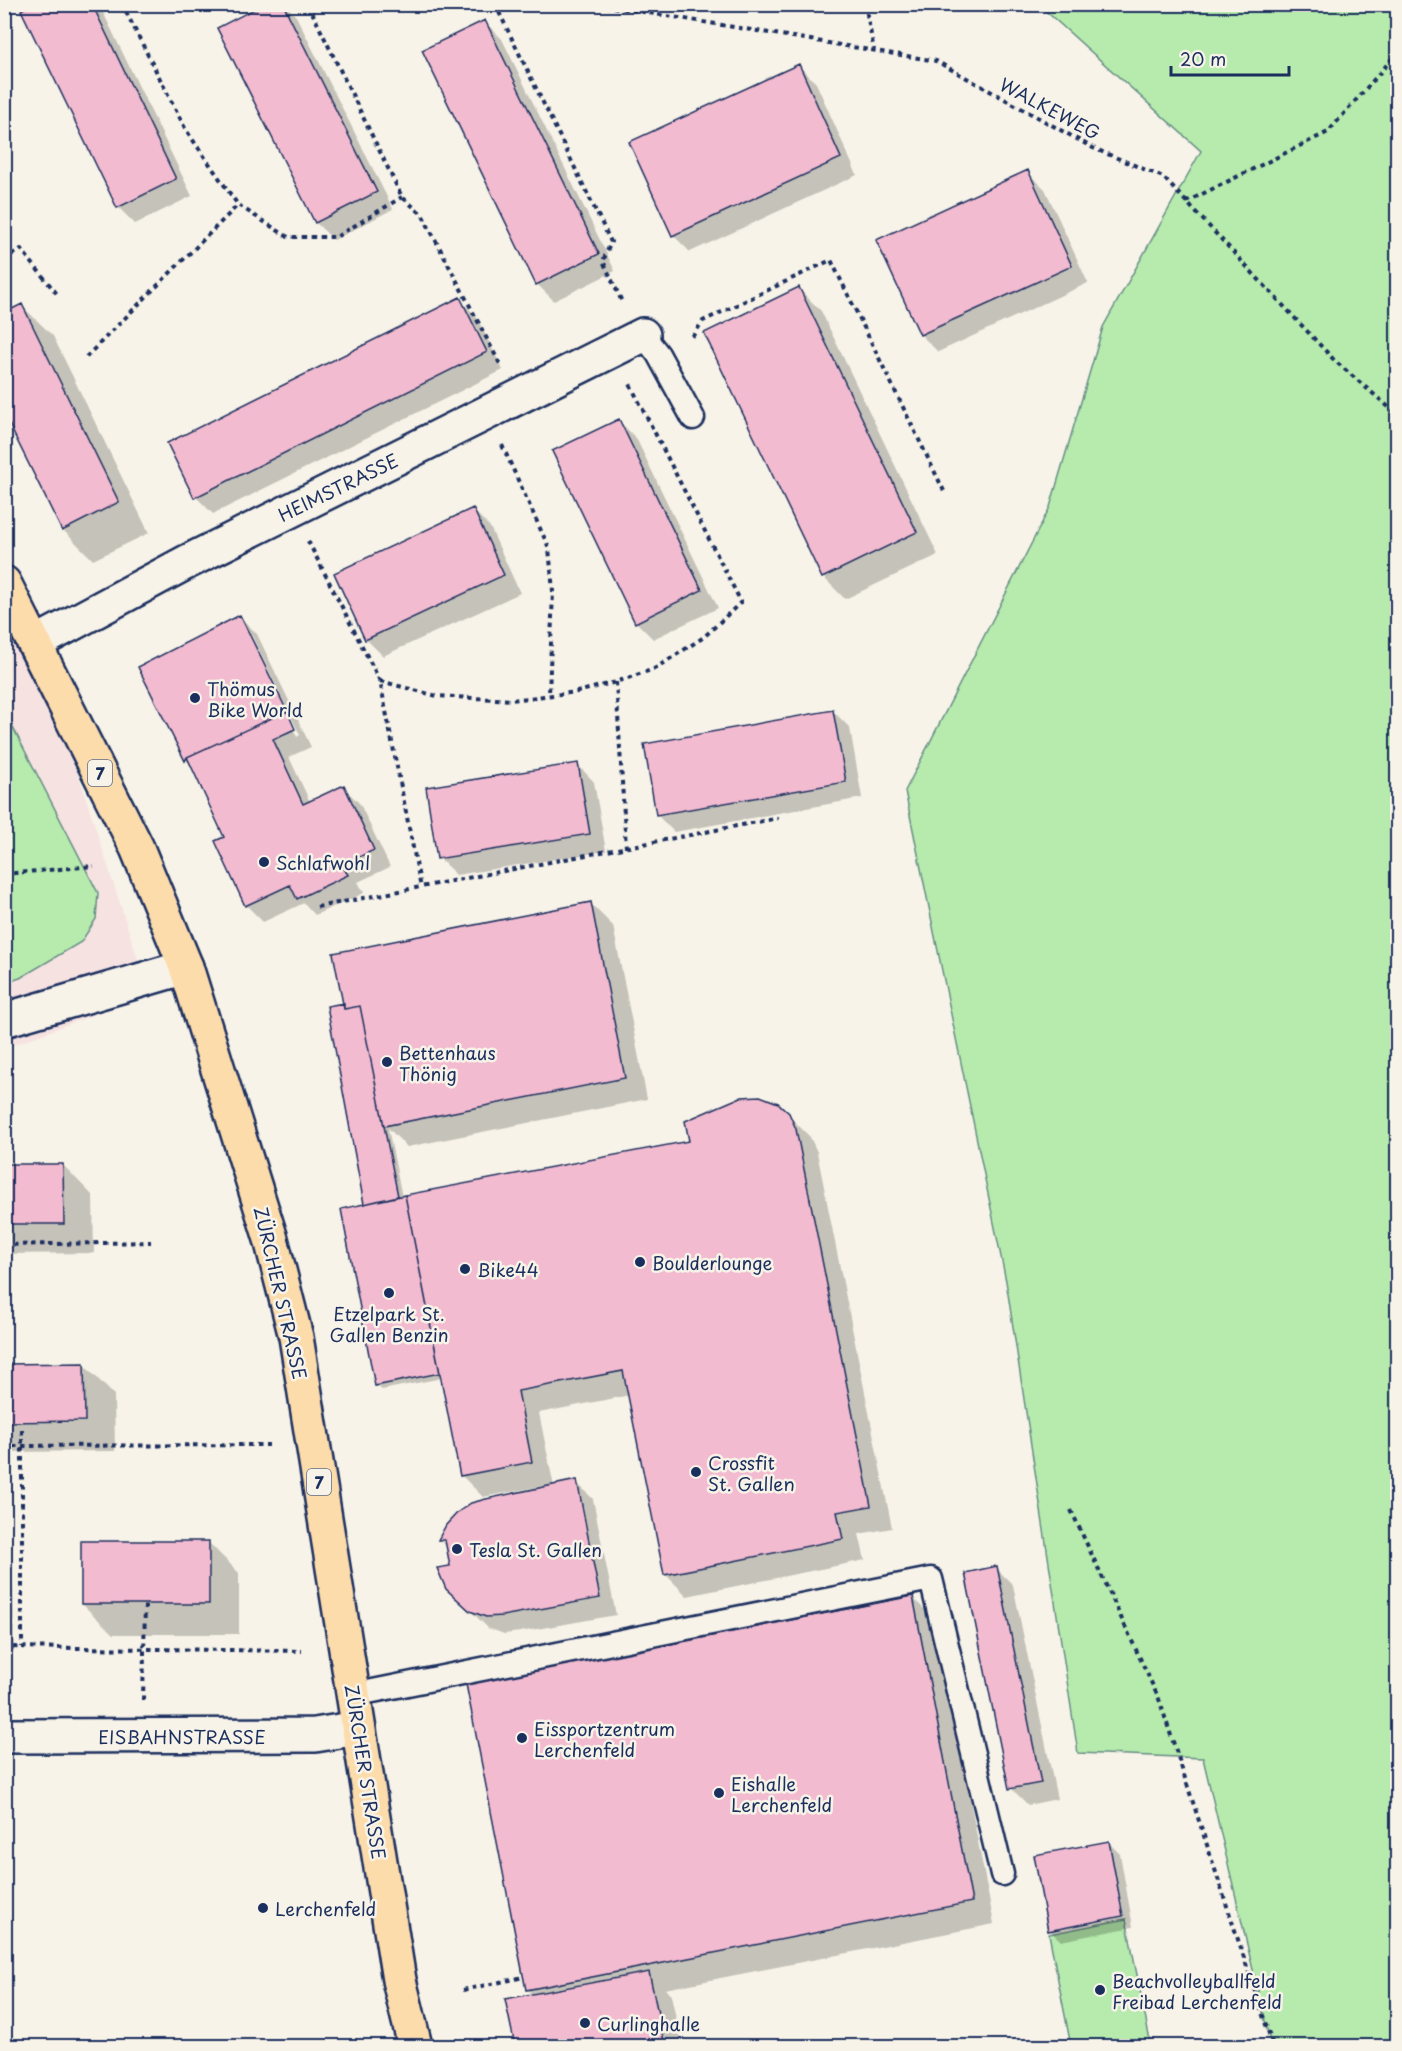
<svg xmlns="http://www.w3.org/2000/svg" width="1402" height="2051" font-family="'Playpen Sans',sans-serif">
  <rect width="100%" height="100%" fill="#f7f3e8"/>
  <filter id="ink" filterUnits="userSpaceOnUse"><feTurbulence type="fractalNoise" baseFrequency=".0167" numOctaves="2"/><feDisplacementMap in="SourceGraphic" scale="12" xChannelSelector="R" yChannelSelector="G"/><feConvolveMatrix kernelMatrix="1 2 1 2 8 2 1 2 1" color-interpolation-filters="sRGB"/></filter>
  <g filter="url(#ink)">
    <path fill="#f6e2e1" d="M 4,586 L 36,643 L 149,994 L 5,1048 Z"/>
    <path fill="#b6ebad" stroke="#688d86" stroke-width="1.5" d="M 1039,5 L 1397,5 L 1397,2046 L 1271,2046 L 1203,1758 L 1078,1753 L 1006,1281 L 905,791 L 1050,507 L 1103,327 L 1201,151 Z
      M 5,712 L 98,893 L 96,919 L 81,942 L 20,978 L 5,983 Z
      M 1126,1919 L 1151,2046 L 1071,2046 L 1049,1934 Z"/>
    <path fill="#0003" fill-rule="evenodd" d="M 34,4 L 99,4 L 192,196 L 135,224 L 118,207 Z
      M 267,4 L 284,4 L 296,16 L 393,209 L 334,240 L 316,223 L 219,29 Z
      M 485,22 L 502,39 L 615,271 L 554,301 L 537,284 Z
      M 799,66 L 816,83 L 857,175 L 690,252 L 673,235 Z
      M 1027,172 L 1045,189 L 1088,283 L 938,352 L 921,335 L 878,240 Z
      M 799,289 L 821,311 L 938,555 L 845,599 L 823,577 Z
      M 459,299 L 476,316 L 503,370 L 213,514 L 196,497 Z
      M 22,306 L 53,336 L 149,533 L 93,560 L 63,530 Z
      M 619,421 L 636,438 L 718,608 L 653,639 L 636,622 Z
      M 473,510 L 490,527 L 520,593 L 383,656 L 366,639 Z
      M 240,617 L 257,634 L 311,747 L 289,757 L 310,802 L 343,787 L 360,804 L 390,867 L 358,882 L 364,893 L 315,915 L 304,903 L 263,922 L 246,905 L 226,837 L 194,768 L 186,760 L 140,668 ZM 248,636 L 252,636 L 300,735 L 297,737 Z
      M 833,711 L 850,728 L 862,798 L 674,832 L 657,815 Z
      M 577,764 L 594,782 L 606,851 L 456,875 L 439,858 Z
      M 590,903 L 613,926 L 647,1099 L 407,1147 L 388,1128 L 402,1197 L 691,1142 L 777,1104 L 810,1137 L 817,1152 L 892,1528 L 859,1534 L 865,1560 L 687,1596 L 665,1574 L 630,1395 L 539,1413 L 554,1487 L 576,1482 L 593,1499 L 616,1615 L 520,1632 L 504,1634 L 488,1628 L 447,1588 L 452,1567 L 448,1548 L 440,1540 L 447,1526 L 544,1489 L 543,1486 L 483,1497 L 461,1475 L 442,1378 L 382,1390 L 376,1385 L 366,1205 L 345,1005 Z
      M 4,1165 L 63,1165 L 93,1196 L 94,1253 L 4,1254 Z
      M 84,1365 L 114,1395 L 115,1451 L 4,1452 L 4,1366 Z
      M 208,1542 L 239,1573 L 239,1634 L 113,1634 L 82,1604 Z
      M 996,1568 L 1013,1585 L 1057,1799 L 1028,1805 L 1011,1788 Z
      M 4,1581 L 13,1589 L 14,1651 L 4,1651 Z
      M 913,1598 L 935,1620 L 994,1924 L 665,1989 L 671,1995 L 682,2046 L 517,2046 L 507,2000 L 533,1995 L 527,1989 Z
      M 1109,1843 L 1120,1854 L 1133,1927 L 1061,1941 L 1049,1930 Z"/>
    <path fill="#f3bbd0" stroke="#1b2f5e" stroke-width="1.5" d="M 31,4 L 92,4 L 176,179 L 117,208 L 21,10 Z
      M 264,4 L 283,4 L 377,192 L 315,223 L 217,28 Z
      M 485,20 L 599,254 L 536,285 L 422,50 Z
      M 799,64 L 841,158 L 672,236 L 629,142 Z
      M 1028,170 L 1072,266 L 920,335 L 876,240 Z
      M 799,287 L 917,532 L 822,578 L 704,333 Z
      M 460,297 L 487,352 L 194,498 L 167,443 Z
      M 22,304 L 119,502 L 62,531 L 4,414 L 4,313 Z
      M 619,419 L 702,590 L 635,623 L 552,451 Z
      M 473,508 L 504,575 L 365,640 L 334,573 Z
      M 240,615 L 287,711 L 187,757 L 185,761 L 138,667 Z
      M 833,710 L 846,782 L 656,815 L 644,744 Z
      M 287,711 L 295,729 L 273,739 L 303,804 L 344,785 L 374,850 L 342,865 L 348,875 L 297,899 L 290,885 L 245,906 L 215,841 L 224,837 L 187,757 Z
      M 578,763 L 590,834 L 437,859 L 426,787 Z
      M 591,902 L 625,1078 L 384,1126 L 360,1006 L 344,1009 L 333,953 Z
      M 344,1003 L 344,1009 L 360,1006 L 398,1196 L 364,1204 L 327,1006 Z
      M 760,1096 L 778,1103 L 789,1113 L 796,1129 L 871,1506 L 837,1512 L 843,1539 L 664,1575 L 623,1371 L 518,1391 L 532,1462 L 460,1476 L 405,1195 L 689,1141 L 685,1121 L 741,1097 Z
      M 4,1164 L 63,1164 L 64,1224 L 4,1224 Z
      M 405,1195 L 440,1373 L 375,1386 L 341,1209 Z
      M 84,1363 L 85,1421 L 4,1422 L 4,1364 Z
      M 577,1480 L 600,1598 L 502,1616 L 486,1617 L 470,1611 L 446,1589 L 437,1568 L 450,1566 L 445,1540 L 438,1540 L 446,1525 L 458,1512 L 471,1503 L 486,1499 Z
      M 81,1541 L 209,1541 L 209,1604 L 81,1604 Z
      M 997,1566 L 1041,1783 L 1009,1789 L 965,1573 Z
      M 913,1596 L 972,1902 L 526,1990 L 466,1684 Z
      M 1109,1841 L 1123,1916 L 1048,1931 L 1034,1855 Z
      M 649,1972 L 665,2046 L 515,2046 L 505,1999 Z"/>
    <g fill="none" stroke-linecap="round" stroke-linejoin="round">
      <g stroke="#1b2f5e" stroke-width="27">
        <path id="service" d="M 643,335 L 658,354 L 693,418
          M 353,1695 L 931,1579 L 1002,1874"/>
      </g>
      <g stroke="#1b2f5e" stroke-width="38">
        <path id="minor" d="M 36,643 L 187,562 L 643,335
          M 4,1020 L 186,967
          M 4,1736 L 315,1735 L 358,1728"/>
      </g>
      <g stroke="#1b2f5e" stroke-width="38">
        <path id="primary" d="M 4,583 L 137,848 L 186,967 L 271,1239 L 296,1337 L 399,1980 L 415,2046"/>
      </g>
      <path stroke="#1b2f5e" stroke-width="4" stroke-dasharray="4.5 4.5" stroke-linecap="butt" d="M 122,4 L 186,130 L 238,205
        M 308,4 L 402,197 L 422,214 L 500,364
        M 495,4 L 611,242 L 603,261 L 623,304
        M 596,4 L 936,61 L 1093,148 L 1163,177 L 1335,361 L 1398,415
        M 865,4 L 874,50
        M 1186,202 L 1328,132 L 1398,52
        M 4,259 L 21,249 L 57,294
        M 692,337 L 703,321 L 831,260 L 944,491
        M 86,357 L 238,205 L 288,237 L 336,237 L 402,197
        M 502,445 L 549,548 L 553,591 L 549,695
        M 308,541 L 380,681 L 421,888
        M 380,681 L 437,696 L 512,700 L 577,692 L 616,682 L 654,669 L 704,637 L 741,602 L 629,382
        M 616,682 L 626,848
        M 4,874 L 94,866
        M 317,907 L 778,818
        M 4,1245 L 151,1242
        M 22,1430 L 22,1647
        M 4,1446 L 269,1445
        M 1071,1510 L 1159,1699 L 1273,2046
        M 4,1647 L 302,1651
        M 143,1700 L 145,1605
        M 463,1990 L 524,1977"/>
      <use href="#service" stroke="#f7f3e8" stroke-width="22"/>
      <use href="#minor" stroke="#f7f3e8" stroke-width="33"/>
      <use href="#primary" stroke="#fddcac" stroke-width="33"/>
    </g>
  </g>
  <g fill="#1b2f5e" stroke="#f7f3e8" stroke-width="2">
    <circle cx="195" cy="698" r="6"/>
    <circle cx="264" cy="862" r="6"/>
    <circle cx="387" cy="1062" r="6"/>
    <circle cx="640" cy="1262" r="6"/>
    <circle cx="465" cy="1269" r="6"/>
    <circle cx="389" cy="1293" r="6"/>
    <circle cx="696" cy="1472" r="6"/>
    <circle cx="457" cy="1549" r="6"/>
    <circle cx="522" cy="1738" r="6"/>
    <circle cx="719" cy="1793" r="6"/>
    <circle cx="263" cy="1908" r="6"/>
    <circle cx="1100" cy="1990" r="6"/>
    <circle cx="585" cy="2023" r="6"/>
  </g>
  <g text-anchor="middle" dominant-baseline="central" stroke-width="5" stroke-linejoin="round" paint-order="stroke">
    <g fill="#f7f3e8" stroke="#5d6a87" stroke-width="1.5">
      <rect x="88" y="760" width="24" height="26" rx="4.5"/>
      <rect x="307" y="1469" width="24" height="26" rx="4.5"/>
    </g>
    <g font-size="16" font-weight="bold" fill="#1b2f5e">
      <text x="100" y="773">7</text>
      <text x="319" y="1482">7</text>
    </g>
    <g font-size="18" fill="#1b2f5e" stroke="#f7f3e8">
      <text transform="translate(1050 108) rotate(28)">WALKEWEG</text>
      <text transform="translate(338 487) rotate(-26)">HEIMSTRASSE</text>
      <text transform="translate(281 1293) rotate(77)">ZÜRCHER STRASSE</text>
      <text x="182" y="1736">EISBAHNSTRASSE</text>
      <text transform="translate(366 1772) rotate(81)">ZÜRCHER STRASSE</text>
    </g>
    <g font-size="18" fill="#1b2f5e" stroke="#f7f3e8" text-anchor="start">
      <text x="207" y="688">Thömus<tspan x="207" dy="21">Bike World</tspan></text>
      <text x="276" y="862">Schlafwohl</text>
      <text x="399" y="1052">Bettenhaus<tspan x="399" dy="21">Thönig</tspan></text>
      <text x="652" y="1262">Boulderlounge</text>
      <text x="477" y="1269">Bike44</text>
      <text x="389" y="1313" text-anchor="middle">Etzelpark St.<tspan x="389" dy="21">Gallen Benzin</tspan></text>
      <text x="708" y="1462">Crossfit<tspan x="708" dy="21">St. Gallen</tspan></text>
      <text x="469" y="1549">Tesla St. Gallen</text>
      <text x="534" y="1728">Eissportzentrum<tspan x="534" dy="21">Lerchenfeld</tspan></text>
      <text x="731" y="1783">Eishalle<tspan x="731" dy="21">Lerchenfeld</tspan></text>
      <text x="275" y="1908">Lerchenfeld</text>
      <text x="1112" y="1980">Beachvolleyballfeld<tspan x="1112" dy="21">Freibad Lerchenfeld</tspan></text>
      <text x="597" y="2023">Curlinghalle</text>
    </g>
  </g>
  <rect width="1402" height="2051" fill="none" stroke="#f7f3e8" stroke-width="24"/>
  <rect x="12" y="12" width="1378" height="2027" fill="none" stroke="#1b2f5e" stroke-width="2" filter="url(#ink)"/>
  <path d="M1171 66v9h118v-9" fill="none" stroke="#1b2f5e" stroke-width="3"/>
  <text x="1180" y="66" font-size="18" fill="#1b2f5e" stroke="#f7f3e8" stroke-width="4.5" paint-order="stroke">20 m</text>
</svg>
